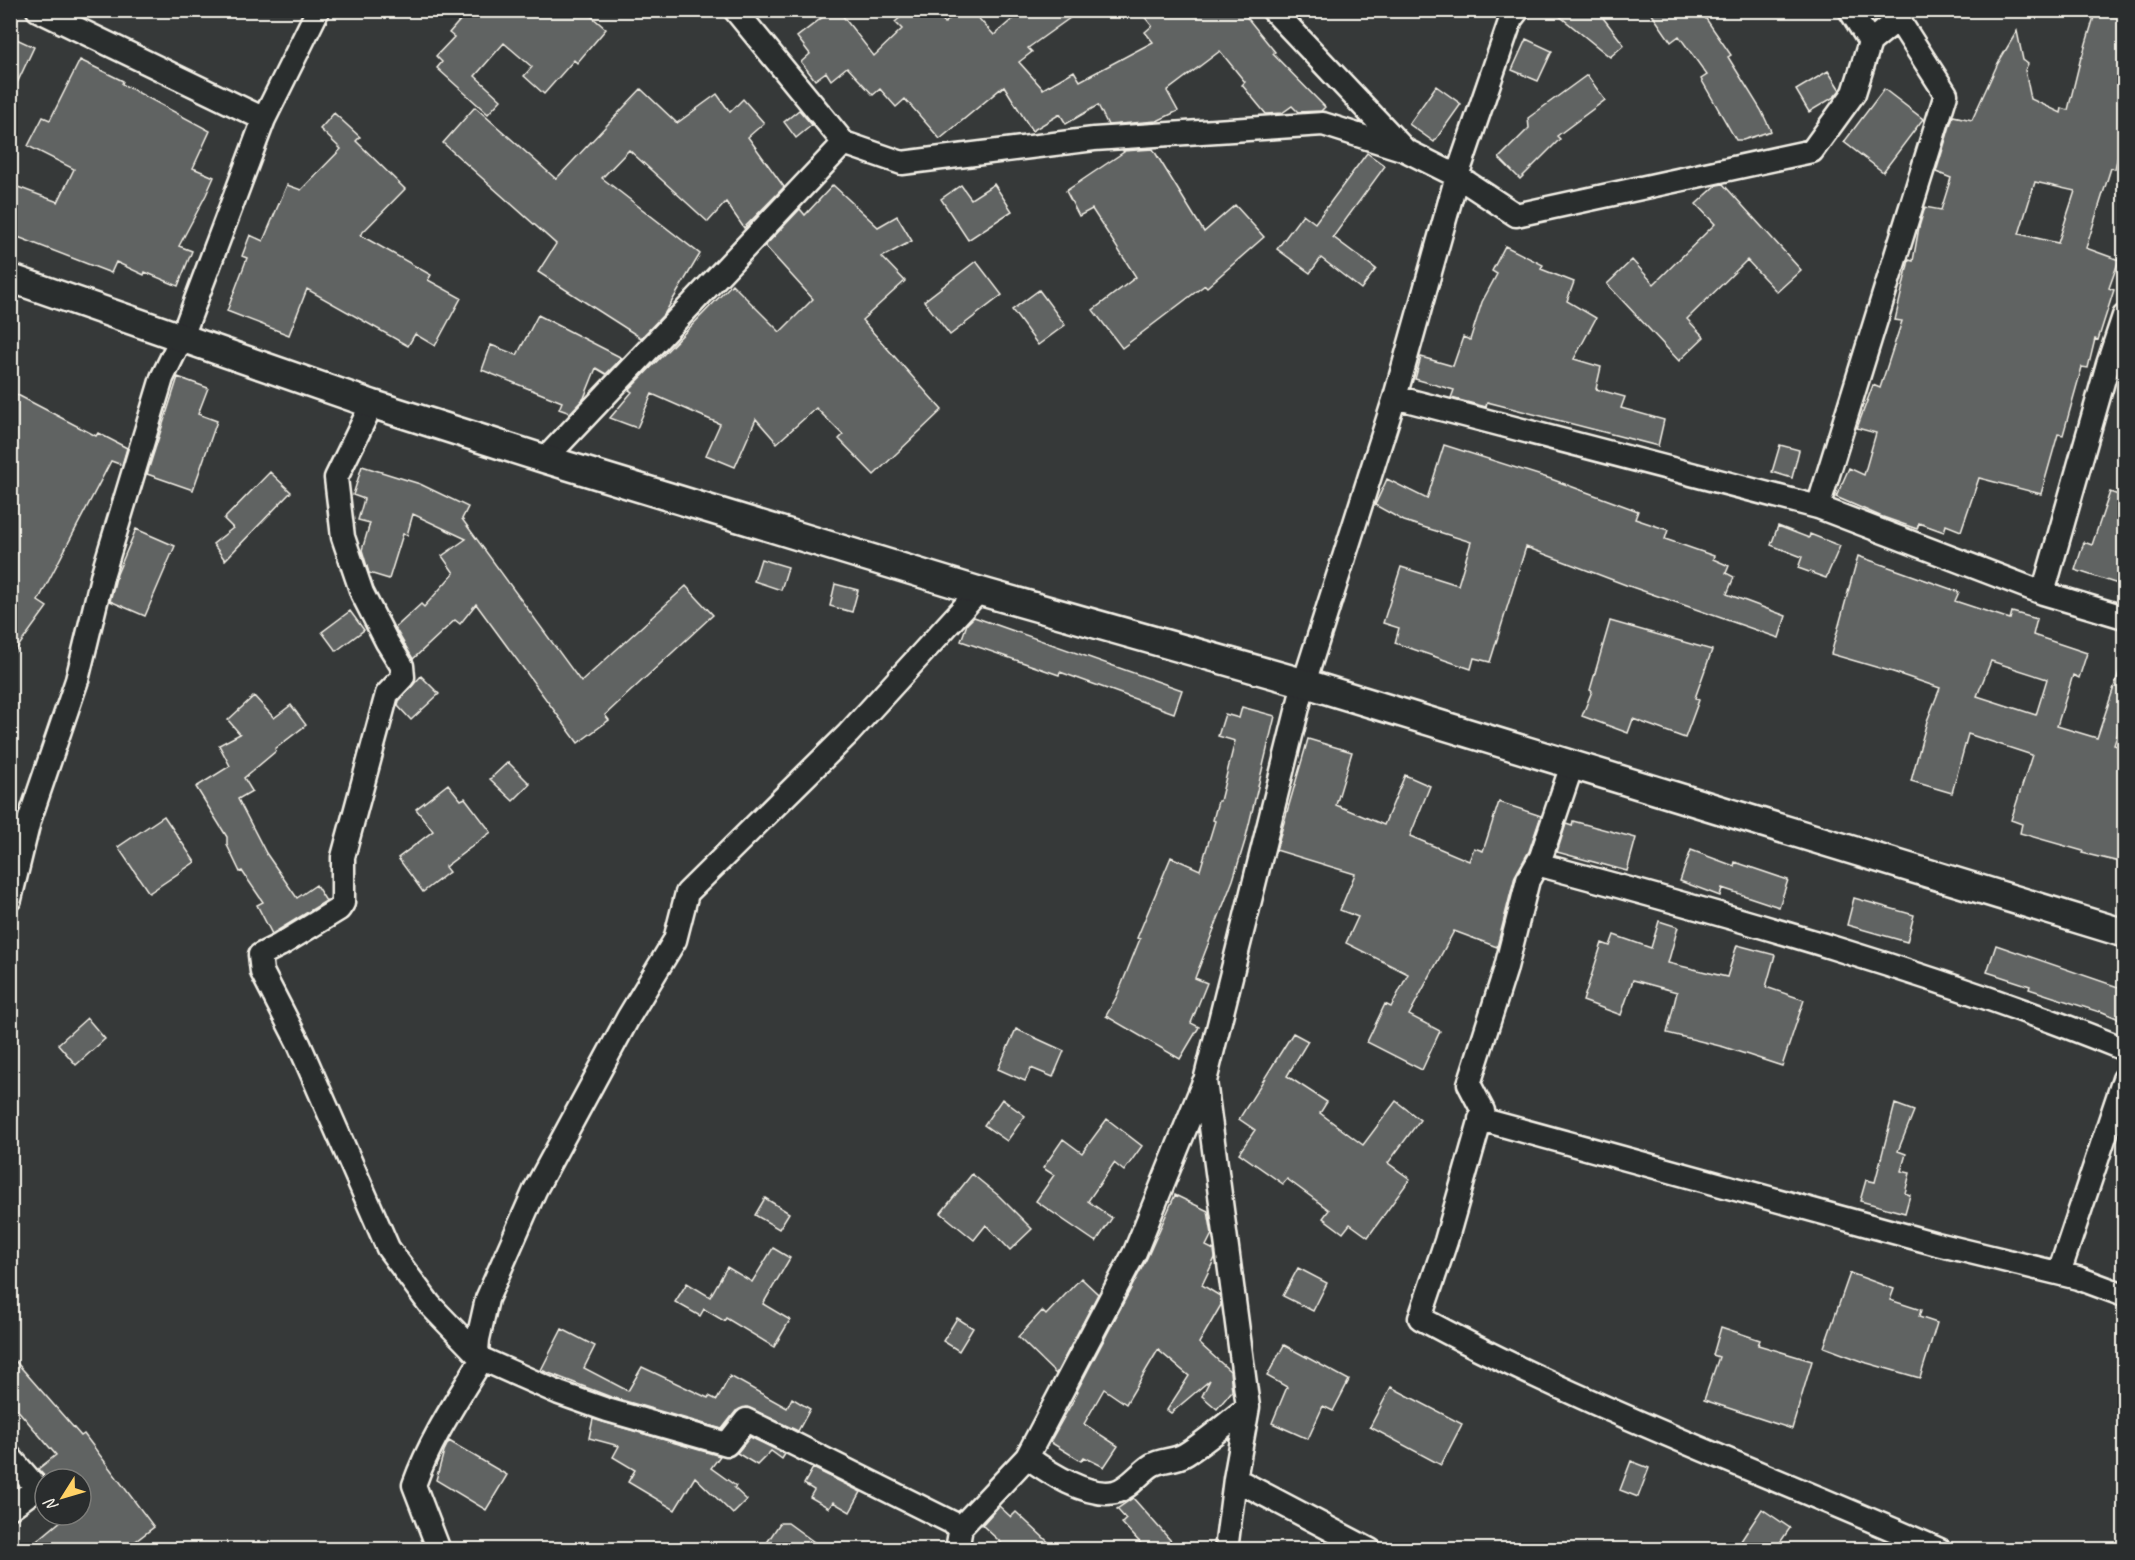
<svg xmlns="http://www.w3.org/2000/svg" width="2135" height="1560" font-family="Caveat,sans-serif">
  <rect width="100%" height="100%" fill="#363939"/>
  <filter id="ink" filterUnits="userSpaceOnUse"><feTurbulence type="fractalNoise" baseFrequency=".0167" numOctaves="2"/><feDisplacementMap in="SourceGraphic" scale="12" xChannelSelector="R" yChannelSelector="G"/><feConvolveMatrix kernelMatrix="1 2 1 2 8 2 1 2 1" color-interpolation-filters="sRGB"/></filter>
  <g filter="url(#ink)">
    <path fill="#616362" stroke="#f4f1e8" stroke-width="1.5" fill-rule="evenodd" d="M 469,10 L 584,10 L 606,29 L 577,63 L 574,60 L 544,94 L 524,76 L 532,67 L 504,43 L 475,76 L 501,100 L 488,114 L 437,68 L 442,62 L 436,56 L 454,37 L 449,33 Z
      M 832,10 L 838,10 L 874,56 L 902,29 L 895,22 L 909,10 L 934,10 L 945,23 L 959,10 L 971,10 L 994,35 L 1023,10 L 1081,10 L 1028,48 L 1032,52 L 1019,62 L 1043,89 L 1074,71 L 1080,81 L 1153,42 L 1145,32 L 1152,26 L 1139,10 L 1241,10 L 1275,52 L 1273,54 L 1325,107 L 1321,111 L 1298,112 L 1292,106 L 1282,113 L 1266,114 L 1242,85 L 1245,82 L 1220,51 L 1167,91 L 1178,111 L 1157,121 L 1108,125 L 1098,105 L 1066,124 L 1060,114 L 1032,131 L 1004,86 L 940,139 L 905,99 L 896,107 L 880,89 L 873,95 L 847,67 L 831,80 L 826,72 L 815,80 L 801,62 L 810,54 L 797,37 Z
      M 1552,10 L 1597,10 L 1624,45 L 1610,57 Z
      M 1649,10 L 1700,10 L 1731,55 L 1728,57 L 1761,110 L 1771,131 L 1743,140 L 1736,140 L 1701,79 L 1707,75 L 1679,36 L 1671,42 Z
      M 2096,10 L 2124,10 L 2124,130 L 2115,169 L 2111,168 L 2086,248 L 2119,260 L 2109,288 L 2114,290 L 2098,340 L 2095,339 L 2088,368 L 2082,367 L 2063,435 L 2058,434 L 2041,494 L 1979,478 L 1961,531 L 1946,525 L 1944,532 L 1919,523 L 1917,529 L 1880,516 L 1836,497 L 1849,468 L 1864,475 L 1876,433 L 1857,428 L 1873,385 L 1880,388 L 1902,321 L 1895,320 L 1909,260 L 1913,261 L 1919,227 L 1925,207 L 1941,210 L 1951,178 L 1936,172 L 1953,116 L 1972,120 L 1998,63 L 2017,31 L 2023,60 L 2028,64 L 2025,70 L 2031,99 L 2061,113 L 2062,108 L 2068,110 L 2081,57 L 2082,57 ZM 2035,182 L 2075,191 L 2058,243 L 2019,234 Z
      M 10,36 L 34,47 L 10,98 Z
      M 1526,39 L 1552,51 L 1538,81 L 1512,70 Z
      M 80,60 L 123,81 L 122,84 L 210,131 L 193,168 L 214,177 L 206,195 L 179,246 L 192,251 L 178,286 L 145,272 L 144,275 L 116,262 L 111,273 L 10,234 L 10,184 L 58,202 L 74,169 L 28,146 L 43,117 L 50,120 Z
      M 1828,71 L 1840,90 L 1834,97 L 1809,112 L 1796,90 Z
      M 1587,75 L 1605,100 L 1557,136 L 1560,139 L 1520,179 L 1499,158 L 1529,128 L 1528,118 Z
      M 1436,86 L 1461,104 L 1434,142 L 1409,124 Z
      M 641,89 L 677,123 L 717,94 L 730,112 L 743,99 L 764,123 L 748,137 L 784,187 L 744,228 L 726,202 L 708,222 L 629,150 L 602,178 L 700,254 L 665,313 L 641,338 L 538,272 L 556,244 L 443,143 L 475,107 L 556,179 Z
      M 1884,89 L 1923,119 L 1883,172 L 1844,142 Z
      M 799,110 L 812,125 L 796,138 L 784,122 Z
      M 334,113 L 360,137 L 356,141 L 405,189 L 360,235 L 431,275 L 428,280 L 461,298 L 435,346 L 415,334 L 408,346 L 307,289 L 289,335 L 227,311 L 247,258 L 242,256 L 250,235 L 263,241 L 287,185 L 301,190 L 341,149 L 320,129 Z
      M 1153,149 L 1204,232 L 1235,205 L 1264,237 L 1207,287 L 1205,285 L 1122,348 L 1093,310 L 1136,277 L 1092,209 L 1079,216 L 1066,191 L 1124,152 L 1123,151 Z
      M 1367,153 L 1385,166 L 1333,237 L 1376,269 L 1361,289 L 1321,258 L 1310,273 L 1277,249 L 1303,214 L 1315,223 Z
      M 994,184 L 1012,211 L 968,240 L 941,199 L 961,185 L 971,199 Z
      M 1723,184 L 1801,270 L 1777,292 L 1747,260 L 1687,319 L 1704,337 L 1679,361 L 1607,284 L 1632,260 L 1654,284 L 1715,224 L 1696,204 L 1717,185 Z
      M 833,185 L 878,227 L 897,216 L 912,241 L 882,257 L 905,281 L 862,320 L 942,410 L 874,475 L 839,439 L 843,435 L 816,408 L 777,443 L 756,419 L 735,467 L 706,455 L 720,424 L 652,394 L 637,428 L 610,418 L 632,392 L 629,390 L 732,284 L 780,332 L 813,299 L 765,246 L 800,209 L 805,215 Z
      M 1505,246 L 1543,265 L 1541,269 L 1574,282 L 1567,301 L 1596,318 L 1574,359 L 1601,367 L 1596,389 L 1625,397 L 1621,408 L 1664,420 L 1658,446 L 1487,402 L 1486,407 L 1451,398 L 1454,390 L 1415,379 L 1421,357 L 1453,366 L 1463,337 L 1470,340 L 1482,302 L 1497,274 L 1492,271 Z
      M 976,261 L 1002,295 L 950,335 L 924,301 Z
      M 1039,290 L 1065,325 L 1038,345 L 1012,310 Z
      M 538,315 L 622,358 L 606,374 L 596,368 L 584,398 L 570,413 L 559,409 L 562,402 L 482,370 L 491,345 L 517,355 Z
      M 178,377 L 208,388 L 198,414 L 217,421 L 193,490 L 147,474 Z
      M 10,391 L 96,436 L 98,433 L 127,448 L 122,465 L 111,461 L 38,601 L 47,607 L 10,658 Z
      M 1444,445 L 1551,479 L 1638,511 L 1635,519 L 1668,530 L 1665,539 L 1714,556 L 1713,559 L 1729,566 L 1726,573 L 1734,577 L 1727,594 L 1786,616 L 1779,638 L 1626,585 L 1526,547 L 1490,662 L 1474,658 L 1471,669 L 1395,643 L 1399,628 L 1383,623 L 1401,567 L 1458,585 L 1471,542 L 1404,521 L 1375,505 L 1387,479 L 1427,499 Z
      M 1780,445 L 1799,450 L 1792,478 L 1772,472 Z
      M 362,466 L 420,484 L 468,507 L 462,519 L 581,682 L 686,586 L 713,615 L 605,715 L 609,720 L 578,743 L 476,604 L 460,624 L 455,620 L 413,659 L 395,628 L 421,604 L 424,607 L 454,573 L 442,556 L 466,539 L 413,514 L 407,535 L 403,534 L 389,579 L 369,573 L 362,550 L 370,523 L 358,520 L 364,499 L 353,495 Z
      M 270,472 L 291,492 L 225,560 L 213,544 L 233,528 L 224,519 Z
      M 2110,492 L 2124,497 L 2124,586 L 2075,570 L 2084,542 L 2092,545 Z
      M 1778,526 L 1809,538 L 1810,534 L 1840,546 L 1826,578 L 1798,568 L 1802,557 L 1771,545 Z
      M 136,529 L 175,546 L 145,616 L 110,601 L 117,574 Z
      M 1858,556 L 1959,592 L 1955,601 L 2010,619 L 2012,612 L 2037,619 L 2033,635 L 2087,653 L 2079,678 L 2073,675 L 2057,726 L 2097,738 L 2121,666 L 2124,666 L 2124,714 L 2114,745 L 2124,748 L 2124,863 L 2082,853 L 2083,851 L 2020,833 L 2022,824 L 2011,820 L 2032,755 L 1968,734 L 1952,793 L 1911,781 L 1927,721 L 1940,688 L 1893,672 L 1831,654 ZM 1991,661 L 2047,679 L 2036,715 L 1977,696 Z
      M 761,559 L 788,567 L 781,590 L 754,581 Z
      M 835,584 L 858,590 L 852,612 L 830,606 Z
      M 350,611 L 364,630 L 336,651 L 322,632 Z
      M 974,617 L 1182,690 L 1174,713 L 1060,672 L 1059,675 L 961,641 L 967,624 Z
      M 1610,621 L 1712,650 L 1695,698 L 1699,700 L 1685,738 L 1633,719 L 1628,733 L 1582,716 L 1592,691 L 1590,690 Z
      M 421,676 L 439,694 L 411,720 L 398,706 L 399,701 Z
      M 254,696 L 274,718 L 291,705 L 306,725 L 275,749 L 276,751 L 244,778 L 252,791 L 238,799 L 266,853 L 297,898 L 316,885 L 326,901 L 272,934 L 257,905 L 263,902 L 242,871 L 240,872 L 227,845 L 227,837 L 196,787 L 230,766 L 219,745 L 240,734 L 228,720 Z
      M 1242,707 L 1275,716 L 1245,841 L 1233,880 L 1195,978 L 1207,983 L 1191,1023 L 1199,1027 L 1180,1059 L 1106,1016 L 1117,996 L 1140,939 L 1137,938 L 1171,857 L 1200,870 L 1215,821 L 1213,820 L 1218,801 L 1220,801 L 1235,741 L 1218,736 L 1225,714 L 1239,718 Z
      M 1308,739 L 1352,752 L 1336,805 L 1384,825 L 1405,775 L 1430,786 L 1410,836 L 1469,861 L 1474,848 L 1483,851 L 1499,802 L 1541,816 L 1529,851 L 1515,876 L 1497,947 L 1454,931 L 1409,1015 L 1440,1031 L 1422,1070 L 1367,1042 L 1385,1004 L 1391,1007 L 1408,974 L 1346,943 L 1358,917 L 1340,910 L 1355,874 L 1276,850 Z
      M 508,762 L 530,784 L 513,801 L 490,779 Z
      M 448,784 L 461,800 L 465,798 L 491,832 L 445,867 L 449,872 L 423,892 L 398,858 L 433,831 L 416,809 Z
      M 164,816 L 195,862 L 149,893 L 118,847 Z
      M 1573,821 L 1636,838 L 1627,871 L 1557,852 L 1566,824 L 1572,826 Z
      M 1691,850 L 1734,866 L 1735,862 L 1788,880 L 1779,907 L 1722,888 L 1720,896 L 1680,881 Z
      M 1854,898 L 1914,915 L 1907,942 L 1847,925 Z
      M 1659,921 L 1678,927 L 1668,963 L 1727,977 L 1737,945 L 1775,955 L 1766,987 L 1804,1000 L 1782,1066 L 1724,1047 L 1667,1033 L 1677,992 L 1633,980 L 1621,1015 L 1583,1001 L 1602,943 L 1610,946 L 1614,935 L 1651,948 Z
      M 1996,945 L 2124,989 L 2124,1021 L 2100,1011 L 2099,1012 L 2029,989 L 2030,986 L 1987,972 Z
      M 87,1018 L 105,1039 L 76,1065 L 58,1044 Z
      M 1016,1029 L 1064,1051 L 1053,1077 L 1031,1068 L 1025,1081 L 998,1069 Z
      M 1293,1033 L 1308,1041 L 1287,1076 L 1327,1102 L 1320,1113 L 1363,1145 L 1396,1101 L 1420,1120 L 1388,1163 L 1410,1179 L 1368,1237 L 1350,1224 L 1343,1233 L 1323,1218 L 1329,1210 L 1287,1179 L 1283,1184 L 1239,1153 L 1255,1130 L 1239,1119 Z
      M 1002,1099 L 1025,1116 L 1007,1141 L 984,1125 Z
      M 1895,1104 L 1914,1111 L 1898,1151 L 1906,1154 L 1901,1171 L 1910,1173 L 1905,1193 L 1910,1195 L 1905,1213 L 1860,1201 L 1866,1180 L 1875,1182 Z
      M 1107,1119 L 1142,1146 L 1124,1171 L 1114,1163 L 1088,1201 L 1112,1218 L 1096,1242 L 1036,1201 L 1054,1175 L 1043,1168 L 1063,1139 L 1082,1153 Z
      M 972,1174 L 999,1196 L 1032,1229 L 1010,1250 L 986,1225 L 974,1240 L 941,1213 Z
      M 1175,1195 L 1208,1211 L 1212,1234 L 1206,1246 L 1214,1250 L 1215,1258 L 1202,1285 L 1220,1296 L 1221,1305 L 1199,1343 L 1230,1371 L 1232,1391 L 1217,1409 L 1202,1396 L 1210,1380 L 1171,1413 L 1167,1410 L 1189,1376 L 1158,1350 L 1126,1404 L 1104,1389 L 1084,1424 L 1118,1446 L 1104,1467 L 1084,1457 L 1081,1461 L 1050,1442 L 1078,1392 L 1077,1391 L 1147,1258 Z
      M 765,1198 L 789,1213 L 779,1229 L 755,1215 Z
      M 773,1248 L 790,1258 L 763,1304 L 790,1320 L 774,1347 L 726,1318 L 724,1321 L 704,1309 L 700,1316 L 675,1302 L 687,1283 L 710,1297 L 727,1267 L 752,1282 Z
      M 1298,1268 L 1327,1283 L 1313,1311 L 1283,1296 Z
      M 1850,1273 L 1894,1289 L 1890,1300 L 1921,1310 L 1919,1317 L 1937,1323 L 1920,1378 L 1867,1363 L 1824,1347 Z
      M 1081,1278 L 1098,1294 L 1056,1374 L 1018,1337 L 1042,1311 L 1046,1315 Z
      M 957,1318 L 973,1328 L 959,1351 L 943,1341 Z
      M 1721,1327 L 1760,1340 L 1758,1345 L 1812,1361 L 1792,1429 L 1704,1400 L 1719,1357 L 1713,1355 Z
      M 562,1329 L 595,1346 L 584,1368 L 628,1391 L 642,1367 L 708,1398 L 709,1396 L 717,1400 L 730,1376 L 787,1408 L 792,1398 L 810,1409 L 798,1431 L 747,1407 L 736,1411 L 722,1429 L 611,1397 L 541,1370 Z
      M 1284,1345 L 1349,1380 L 1333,1411 L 1323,1406 L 1308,1439 L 1272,1423 L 1287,1387 L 1267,1376 Z
      M 10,1355 L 81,1436 L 84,1434 L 154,1527 L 124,1550 L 26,1550 L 68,1515 L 81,1515 L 81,1479 L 47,1479 L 38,1469 L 56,1455 L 10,1401 Z
      M 1391,1387 L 1462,1424 L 1441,1465 L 1370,1427 Z
      M 593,1419 L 720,1456 L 711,1468 L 736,1486 L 734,1488 L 747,1500 L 733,1514 L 695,1477 L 675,1510 L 628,1482 L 635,1470 L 613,1457 L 619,1446 L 589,1438 Z
      M 750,1437 L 785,1454 L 782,1459 L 771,1451 L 757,1465 L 737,1453 Z
      M 449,1441 L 507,1475 L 486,1510 L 436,1480 L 444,1451 Z
      M 1631,1461 L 1649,1468 L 1638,1497 L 1620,1490 Z
      M 813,1468 L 861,1492 L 850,1512 L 833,1502 L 829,1508 L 810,1497 L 814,1490 L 804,1484 Z
      M 1133,1498 L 1179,1550 L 1147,1550 L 1122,1523 L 1126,1519 L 1117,1509 Z
      M 999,1506 L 1011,1517 L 1016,1512 L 1057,1550 L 1009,1550 L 982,1525 Z
      M 1762,1509 L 1790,1528 L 1775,1550 L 1735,1550 Z
      M 780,1523 L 788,1523 L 825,1550 L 762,1550 Z"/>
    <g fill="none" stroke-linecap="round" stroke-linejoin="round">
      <g stroke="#f4f1e8" stroke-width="27">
        <path id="minor" d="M 38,10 L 264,119
          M 735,10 L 844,143 L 902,163 L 1094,139 L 1323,124 L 1405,150 L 1457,176 L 1516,215 L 1812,151 L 1854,93 L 1870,42 L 1898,19 L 1946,94 L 1818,507
          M 1273,10 L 1404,149
          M 1850,10 L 1870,42
          M 1395,397 L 1818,507 L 2043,593 L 2124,617
          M 372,404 L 336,478 L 343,537 L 362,593 L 387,642 L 402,666 L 403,677 L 387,694 L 343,857 L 343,903 L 339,909 L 280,945 L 260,955 L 262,972 L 299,1044 L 388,1248 L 430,1305 L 482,1359 L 559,1393 L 607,1410 L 727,1444 L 746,1420 L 961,1527
          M 545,459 L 844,143
          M 2043,593 L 2108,364 L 2124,316
          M 1572,765 L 1541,857 L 1528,880 L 1505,971 L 1469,1084 L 1483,1111 L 1446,1241 L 1420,1318 C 1587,1408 1766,1473 1940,1550
          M 1537,864 C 1735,917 1934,973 2124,1049
          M 10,899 L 29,821 L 77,680 L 103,573 L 162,378 L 182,337 L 264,119 L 318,10
          M 1480,1119 L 1937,1244 L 2078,1278 L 2124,1295
          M 2059,1273 L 2124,1079
          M 479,1354 L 477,1351 L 478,1339 L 487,1299 L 535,1190 L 628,1018 L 675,940 L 687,893 L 848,734 L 979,591
          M 10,1457 L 37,1488 L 10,1508
          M 1027,1457 C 1048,1472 1087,1498 1115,1492 C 1130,1488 1139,1473 1152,1465 C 1162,1459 1175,1461 1186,1454 C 1208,1440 1228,1422 1248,1407
          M 1235,1479 L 1370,1550
          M 439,1550 L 414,1485 C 430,1440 457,1400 482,1359
          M 957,1550 L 961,1527 L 1027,1457 L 1135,1252 L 1204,1082
          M 1226,1550 L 1235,1479 L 1248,1407 L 1205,1081 L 1304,683 L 1395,397 L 1457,176 L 1511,19 L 1518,10"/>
      </g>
      <g stroke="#f4f1e8" stroke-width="32">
        <path id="tertiary" d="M 10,278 L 372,404 L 545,459 L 979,591 L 1304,683 L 2124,933"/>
      </g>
      <use href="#minor" stroke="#2a2d2e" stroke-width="22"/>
      <use href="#tertiary" stroke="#2a2d2e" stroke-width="27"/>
    </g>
  </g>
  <rect width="2135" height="1560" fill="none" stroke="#2a2d2e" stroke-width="36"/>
  <rect x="18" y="18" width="2099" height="1524" fill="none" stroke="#f4f1e8" stroke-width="2" filter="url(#ink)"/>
  <g transform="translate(63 1497) rotate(233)"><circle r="28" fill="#2a2d2e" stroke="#7b7b78" stroke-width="1.5"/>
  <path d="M0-4.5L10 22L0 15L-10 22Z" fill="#ffd166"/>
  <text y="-9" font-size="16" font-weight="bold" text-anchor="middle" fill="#f4f1e8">N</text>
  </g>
</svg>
